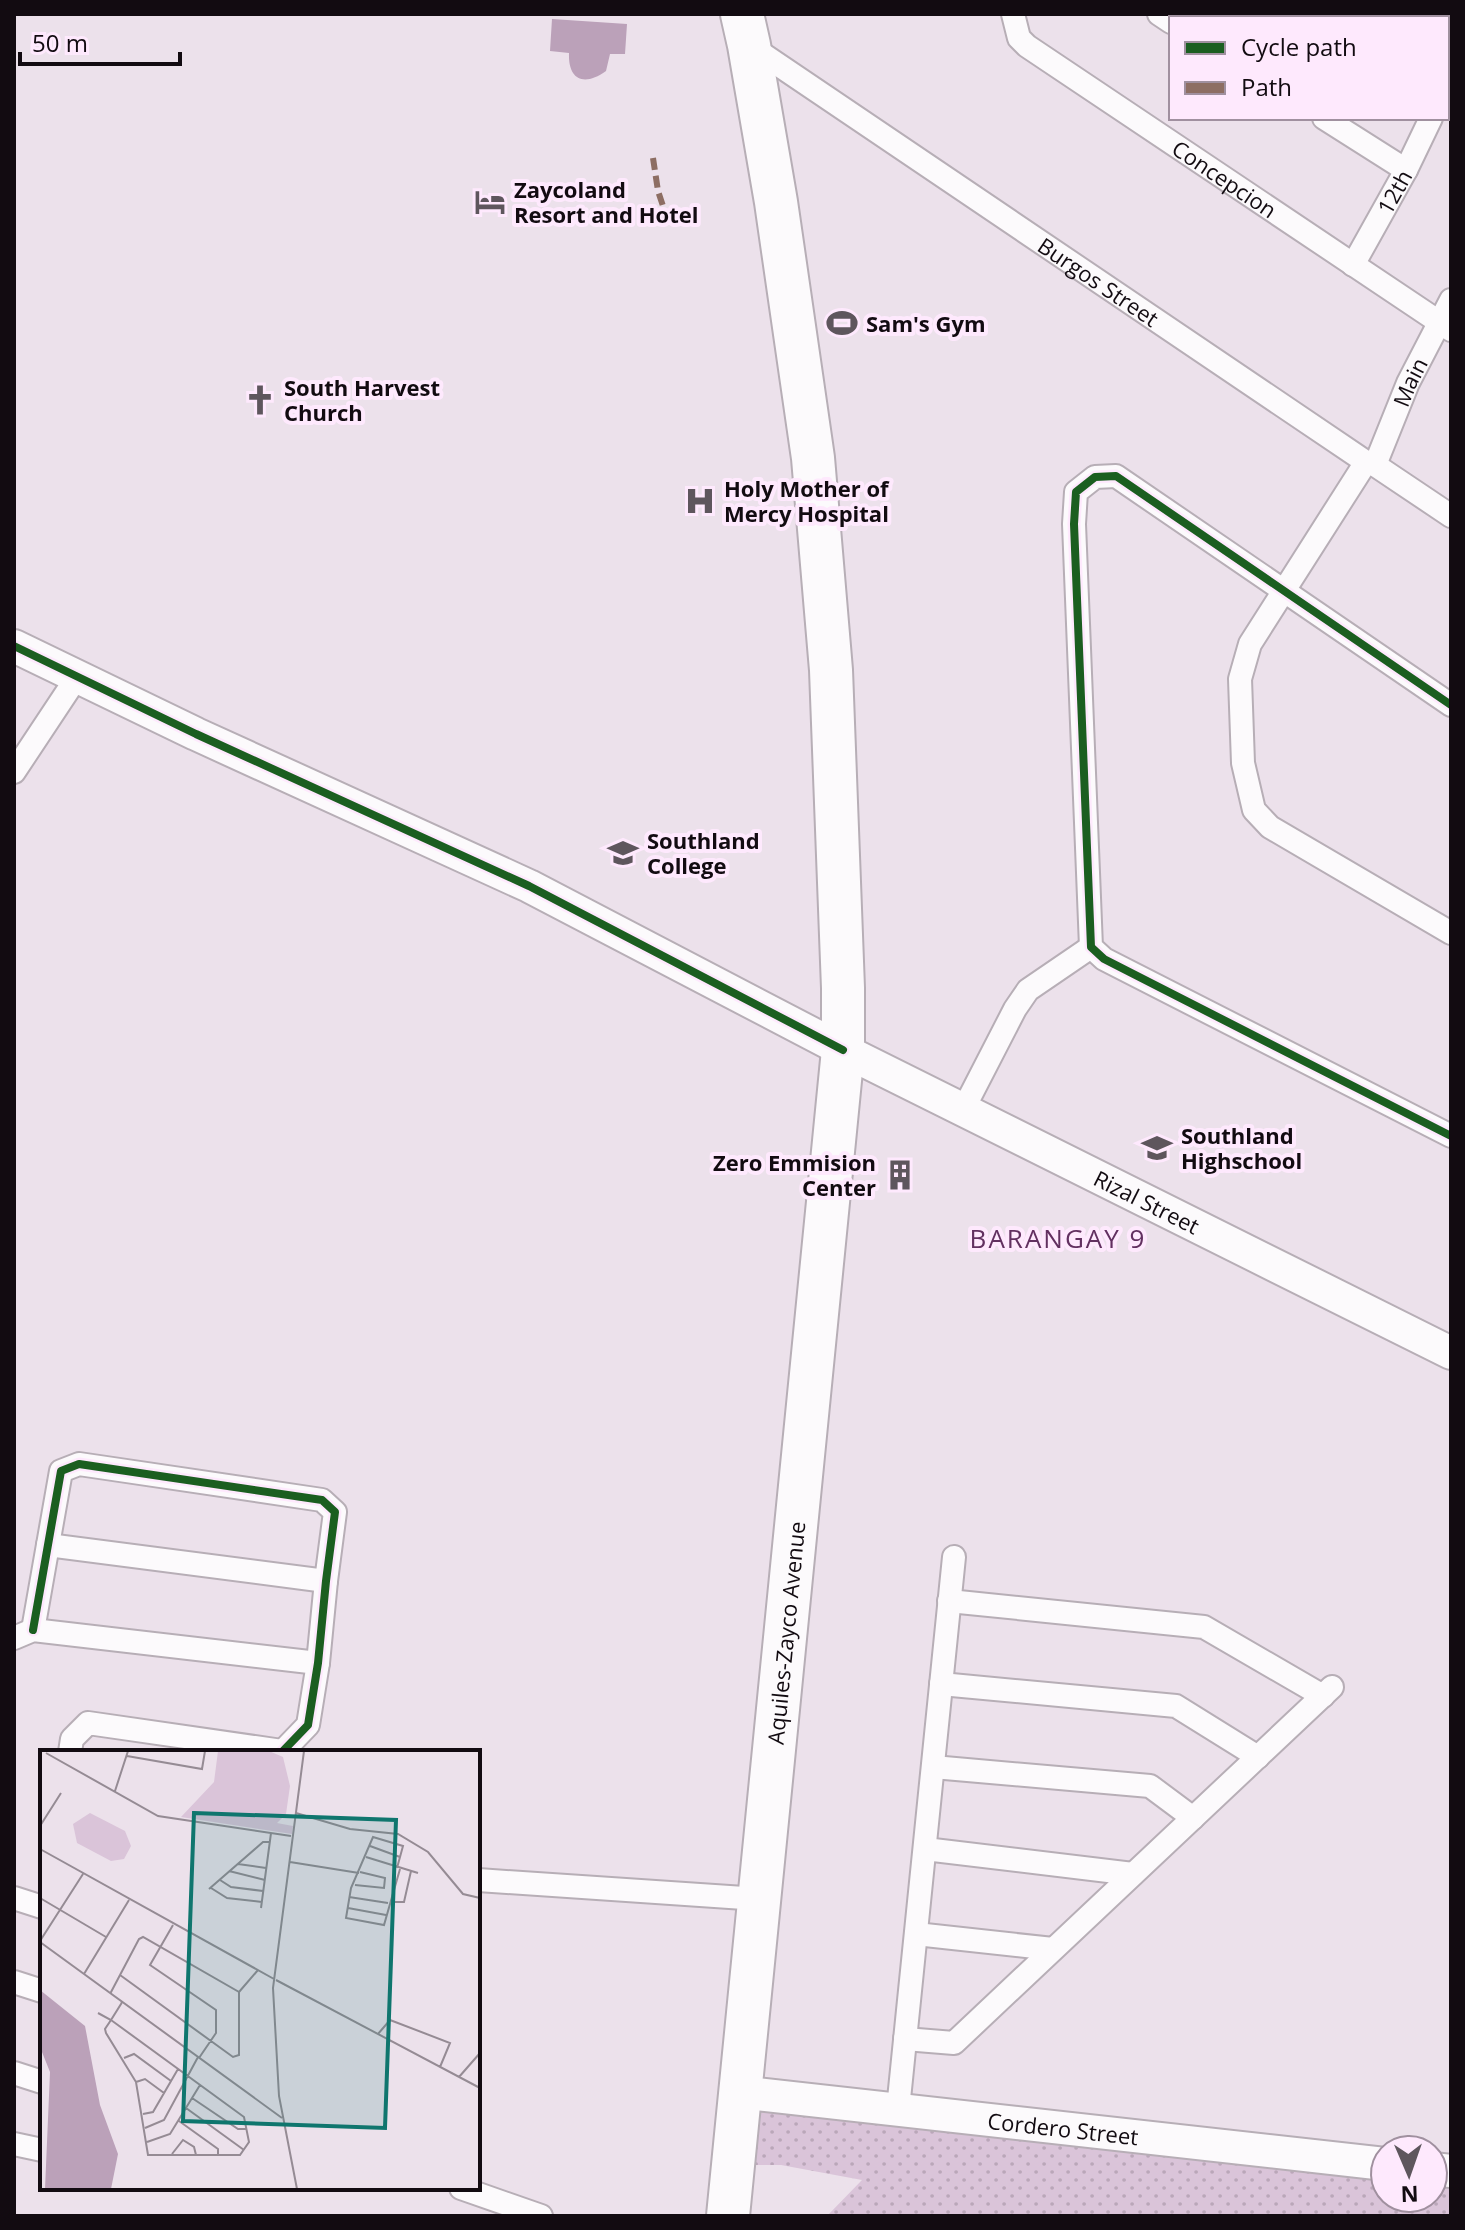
<svg xmlns="http://www.w3.org/2000/svg" width="1465" height="2230" font-family="'Open Sans',sans-serif">
  <defs>
    <pattern id="green-dots" width="8" height="8" patternUnits="userSpaceOnUse" patternTransform="scale(2)"><rect width="8" height="8" fill="#dac4d9"/><path d="M2 2h.1M6 6h.1" fill="none" stroke="#baa7b9" stroke-width="1.8" stroke-linecap="round"/></pattern>
  </defs>
  <rect width="100%" height="100%" fill="#ece1eb"/>
  <path fill="url(#green-dots)" d="M 749,2102 L 1385,2177 L 1385,2198 L 1433,2198 L 1433,2182 L 1451,2184 L 1451,2216 L 827,2216 L 862,2180 L 781,2165 L 745,2165 Z"/>
  <path fill="#bba1b9" d="M 552,19 L 627,24 L 625,54 L 610,54 L 606,71 C 584,87 568,80 569,53 L 550,51 Z"/>
  <g fill="none" stroke-linecap="round" stroke-linejoin="round">
    <g stroke="#b7aeb6" stroke-width="26">
      <g id="street">
        <path id="s1" d="M 1013,14 L 1019,38 L 1027,46 L 1451,330"/>
        <path d="M 1159,14 L 1171,22"/>
        <path d="M 1330,14 L 1336,18"/>
        <path id="s2" d="M 749,45 L 1366,462 L 1375,465 L 1451,516"/>
        <path d="M 1447,86 L 1451,79"/>
        <path d="M 1324,118 L 1406,170"/>
        <path id="s3" d="M 1353,265 L 1406,170 L 1431,118"/>
        <path d="M 1366,462 L 1250,644 L 1240,679 L 1243,763 L 1254,810 L 1270,827 L 1451,933"/>
        <path id="s4" d="M 1375,465 L 1408,383 L 1451,300"/>
        <path d="M 1451,705 L 1116,476 L 1095,477 L 1076,492 L 1074,524 L 1091,947 L 1104,959 L 1451,1136"/>
        <path d="M 14,772 L 77,677"/>
        <path d="M 963,1110 L 1015,1009 L 1028,990 L 1091,947"/>
        <path d="M 48,1545 L 326,1581"/>
        <path d="M 949,1601 L 1204,1627 L 1323,1696"/>
        <path d="M 33,1630 L 61,1471 L 79,1464 L 322,1500 L 335,1512 L 326,1581 L 318,1663 L 308,1725 L 282,1752"/>
        <path d="M 14,1638 L 33,1630 L 318,1663"/>
        <path d="M 941,1684 L 1176,1706 L 1258,1757"/>
        <path d="M 70,1752 L 72,1739 L 88,1723 L 282,1751"/>
        <path d="M 933,1767 L 1150,1786 L 1193,1818"/>
        <path d="M 925,1849 L 1133,1874"/>
        <path d="M 478,1880 L 759,1899"/>
        <path d="M 14,1898 L 42,1907"/>
        <path d="M 916,1934 L 1053,1949"/>
        <path d="M 14,1982 L 42,1991"/>
        <path d="M 905,2039 L 954,2043 L 1332,1687"/>
        <path d="M 14,2073 L 42,2082"/>
        <path d="M 898,2109 L 954,1557"/>
        <path d="M 14,2144 L 42,2150"/>
        <path d="M 461,2188 L 541,2216"/>
      </g>
    </g>
    <g stroke="#b7aeb6" stroke-width="36">
      <g id="secondary">
        <path id="s5" d="M 14,646 L 196,734 L 529,886 L 843,1050 L 1451,1353"/>
        <path id="s6" d="M 739,2092 L 1385,2164"/>
        <path d="M 1433,2169 L 1451,2171"/>
      </g>
    </g>
    <g stroke="#b7aeb6" stroke-width="46">
      <g id="highway">
        <path id="s7" d="M 728,2216 L 843,1050 L 843,988 L 831,670 L 813,458 L 776,202 L 749,45 L 742,14"/>
      </g>
    </g>
    <use href="#street" stroke="#fcfafc" stroke-width="22"/>
    <use href="#secondary" stroke="#fcfafc" stroke-width="32"/>
    <use href="#highway" stroke="#fcfafc" stroke-width="42"/>
    <path stroke="#8d6e63" stroke-width="6" stroke-dasharray="12 6" stroke-linecap="butt" d="M 653,158 L 658,191 L 669,224"/>
    <g stroke="#fee9fd" stroke-width="13">
      <path id="cycleway" d="M 14,646 L 196,734 L 529,886 L 843,1050
        M 1451,705 L 1116,476 L 1095,477 L 1076,492 L 1074,524 L 1091,947 L 1104,959 L 1451,1136
        M 33,1630 L 61,1471 L 79,1464 L 322,1500 L 335,1512 L 326,1581 L 318,1663 L 308,1725 L 282,1752"/>
    </g>
    <use href="#cycleway" stroke="#1b5e20" stroke-width="8"/>
  </g>
  <defs>
    <g id="hotel-bare" transform="scale(2.4)"><path d="M-6-4.5h1.5V1H6V5H4.5V3h-9V5H-6ZM-4 0a1.8 1.8 0 1 1 3.6 0ZM.5 0V-2.5h3Q6-2.5 6 0Z" fill="#5e565d" stroke="#fee9fd" stroke-width="2.5" paint-order="stroke"/></g>
    <g id="stadium-bare" transform="scale(2.4)"><path d="M0-5a6.5 5 0 1 0 0 10a6.5 5 0 1 0 0-10ZM-3.5-1.8h7v3.6h-7Z" fill="#5e565d" stroke="#fee9fd" stroke-width="2.5" paint-order="stroke"/></g>
    <g id="church-bare" transform="scale(2.4)"><path d="M-1.2-6h2.4v3.5h3.3v2.4h-3.3V6h-2.4V-.1h-3.3v-2.4h3.3Z" fill="#5e565d" stroke="#fee9fd" stroke-width="2.5" paint-order="stroke"/></g>
    <g id="hospital-bare" transform="scale(2.4)"><path d="M-5-5h3v3.5h4V-5h3V5h-3V1.5h-4V5h-3Z" fill="#5e565d" stroke="#fee9fd" stroke-width="2.5" paint-order="stroke"/></g>
    <g id="school-bare" transform="scale(2.4)"><path d="M0-5L7-2L0 1L-7-2ZM-4 1L0 2.5L4 1V4Q0 6-4 4Z" fill="#5e565d" stroke="#fee9fd" stroke-width="2.5" paint-order="stroke"/></g>
    <g id="building-bare" transform="scale(2.4)"><path d="M-4-6H4V6H1V3H-1V6H-4ZM-2.5-4.3h1.7v1.8h-1.7ZM.8-4.3h1.7v1.8H.8ZM-2.5-1h1.7V.8h-1.7ZM.8-1h1.7V.8H.8Z" fill="#5e565d" stroke="#fee9fd" stroke-width="2.5" paint-order="stroke"/></g>
  </defs>
  <g fill-rule="evenodd">
    <use href="#hotel-bare" x="490" y="202"/>
    <use href="#stadium-bare" x="842" y="323"/>
    <use href="#church-bare" x="260" y="400"/>
    <use href="#hospital-bare" x="700" y="501"/>
    <use href="#school-bare" x="623" y="853"/>
    <use href="#school-bare" x="1157" y="1148"/>
    <use href="#building-bare" x="900" y="1175"/>
  </g>
  <g text-anchor="middle" dominant-baseline="central" stroke-width="8" stroke-linejoin="round" paint-order="stroke">
    <g font-size="22" fill="#120b11" stroke="#fee9fd">
      <text stroke="none"><textPath href="#s1" startOffset="274">Concepcion</textPath></text>
      <text stroke="none"><textPath href="#s3" startOffset="84">12th</textPath></text>
      <text stroke="none"><textPath href="#s2" startOffset="422">Burgos Street</textPath></text>
      <text stroke="none"><textPath href="#s4" startOffset="90">Main</textPath></text>
      <text stroke="none"><textPath href="#s5" startOffset="1262">Rizal Street</textPath></text>
      <text stroke="none"><textPath href="#s7" startOffset="586">Aquiles-Zayco Avenue</textPath></text>
      <text stroke="none"><textPath href="#s6" startOffset="326">Cordero Street</textPath></text>
    </g>
    <g font-size="22" font-weight="bold" fill="#120b11" stroke="#fee9fd" text-anchor="start">
      <text x="514" y="189">Zaycoland<tspan x="514" dy="25">Resort and Hotel</tspan></text>
      <text x="866" y="323">Sam's Gym</text>
      <text x="284" y="387">South Harvest<tspan x="284" dy="25">Church</tspan></text>
      <text x="724" y="488">Holy Mother of<tspan x="724" dy="25">Mercy Hospital</tspan></text>
      <text x="647" y="840">Southland<tspan x="647" dy="25">College</tspan></text>
      <text x="1181" y="1135">Southland<tspan x="1181" dy="25">Highschool</tspan></text>
      <text x="876" y="1162" text-anchor="end">Zero Emmision<tspan x="876" dy="25">Center</tspan></text>
    </g>
    <g font-size="26" letter-spacing="2" fill="#623060" stroke="#fee9fd">
      <text x="1058" y="1238">BARANGAY 9</text>
    </g>
  </g>
  <g transform="translate(40 1750)">
    <rect width="440" height="440" fill="#ece1eb"/>
    <path d="M 178,1 L 229,1 L 243,7 L 250,36 L 246,64 L 237,73 L 253,76 L 252,84 L 141,67 L 174,32 Z" fill="#dac4d9"/>
    <path d="M 50,63 L 85,81 L 91,96 L 84,109 L 71,111 L 37,93 L 33,74 Z" fill="#dac4d9"/>
    <path d="M 0,240 L 45,276 L 60,355 L 78,404 L 71,439 L 5,439 L 10,322 L 0,297 Z" fill="#bba1b9"/>
    <path fill="none" stroke="#958b94" stroke-width="2" d="M 6,3 L 118,66 L 251,86M 87,6 L 162,19 L 165,1M 75,41 L 88,1M 256,63 L 310,79 L 358,84 L 388,102 L 423,144 L 440,148M 0,76 L 21,43M 330,96 L 360,107M 0,99 L 234,229M 326,107 L 378,123M 250,112 L 319,123M 198,114 L 226,118M 357,118 L 363,96 L 333,87 L 311,138 L 306,168 L 344,175 L 360,119M 189,121 L 225,130M 180,130 L 191,137 L 223,141M 315,135 L 344,138 L 345,128 L 320,122M 171,138 L 187,148 L 222,152M 169,139 L 223,92 L 230,92M 309,147 L 348,153M 0,148 L 66,187M 352,152 L 364,152 L 371,121M 221,158 L 231,83M 308,158 L 346,165M 133,175 L 110,215 L 176,260 L 176,283 L 159,308M 0,191 L 43,124M 0,192 L 242,368M 44,224 L 89,150M 236,230 L 440,338M 199,242 L 218,220M 70,244 L 99,189 L 103,187 L 199,242 L 199,305 L 193,307 L 80,225M 58,263 L 71,270 L 204,367 L 209,392 L 200,405 L 108,405 L 96,332 L 66,283 L 65,279 L 71,270 L 81,254 L 82,252M 338,284 L 350,270 L 410,293 L 400,317M 84,308 L 94,304 L 131,331M 419,327 L 440,303M 96,332 L 105,329 L 124,343M 152,348 L 198,379 L 206,379M 146,358 L 204,400M 103,364 L 113,362 L 138,319M 139,371 L 178,399 L 178,405M 105,378 L 124,370 L 158,307M 107,392 L 130,384 L 160,335M 132,404 L 143,390 L 154,397 L 156,405M 257,439 L 239,346 L 233,238 L 264,1"/>
    <path fill="#0f766e" fill-opacity="0.15" stroke="#0f766e" stroke-width="4" d="M 154,63 L 356,70 L 345,378 L 143,371 Z"/>
    <rect width="440" height="440" fill="none" stroke="#120b11" stroke-width="4"/>
  </g>
  <rect width="1465" height="2230" fill="none" stroke="#120b11" stroke-width="32"/>
  <rect x="1169" y="16" width="280" height="104" fill="#fee9fd" stroke="#a0909f" stroke-width="2"/>
  <rect x="1185" y="42" width="40" height="12" fill="#1b5e20" stroke="#a0909f" stroke-width="2"/>
  <text x="1241" y="56" font-size="24" fill="#120b11">Cycle path</text>
  <rect x="1185" y="82" width="40" height="12" fill="#8d6e63" stroke="#a0909f" stroke-width="2"/>
  <text x="1241" y="96" font-size="24" fill="#120b11">Path</text>
  <g transform="translate(1409 2174) rotate(178)"><circle r="38" fill="#fee9fd" stroke="#a0909f" stroke-width="2"/>
  <path d="M0-6L14 30L0 20L-14 30Z" fill="#5e565d"/>
  <text y="-12" font-size="22" font-weight="bold" text-anchor="middle" fill="#120b11">N</text>
  </g>
  <path d="M20 52v12h160v-12" fill="none" stroke="#120b11" stroke-width="4"/>
  <text x="32" y="52" font-size="24" fill="#120b11" stroke="#fee9fd" stroke-width="6" paint-order="stroke">50 m</text>
</svg>
